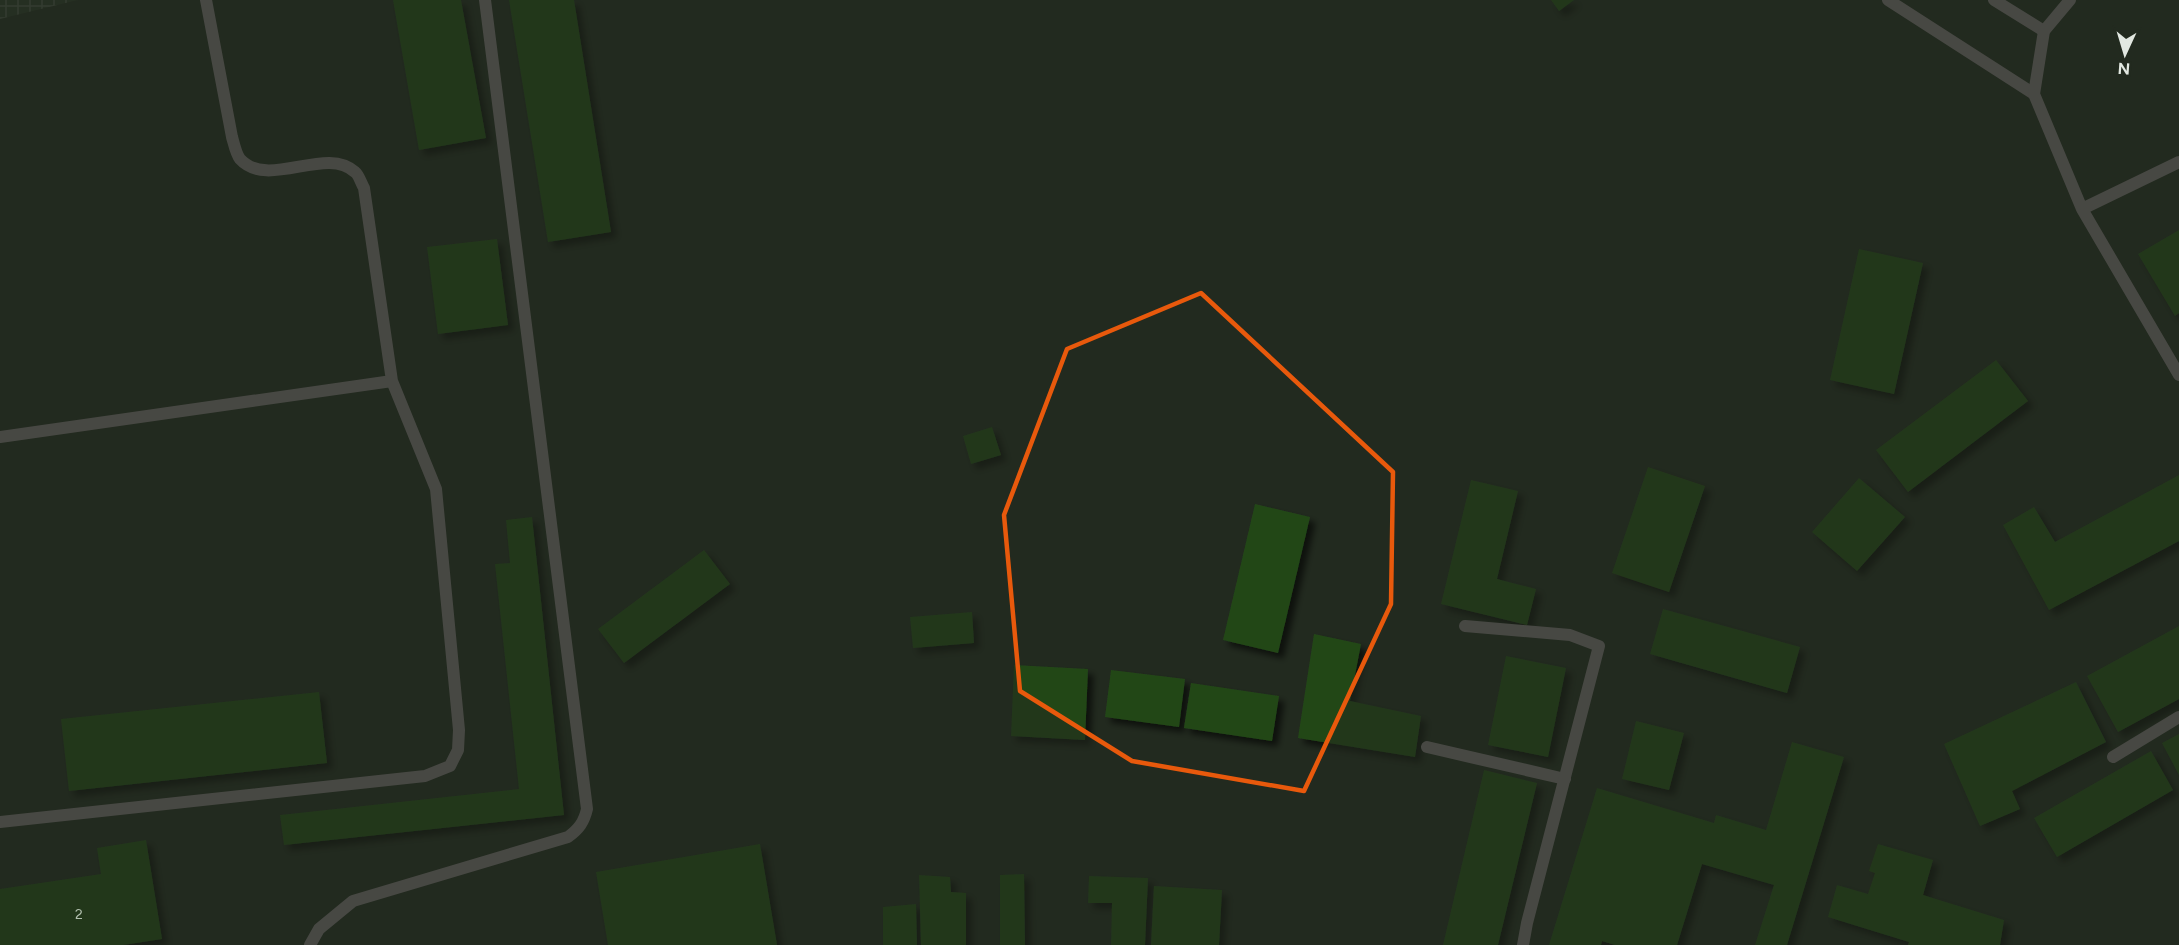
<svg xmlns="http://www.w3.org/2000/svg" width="2179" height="945" font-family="Figtree,sans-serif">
  <defs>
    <pattern id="industrial-grid" width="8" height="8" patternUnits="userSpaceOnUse" patternTransform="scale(1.5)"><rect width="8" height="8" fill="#293526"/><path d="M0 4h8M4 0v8" fill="none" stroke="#485245"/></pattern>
    <filter id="shadow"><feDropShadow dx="5.5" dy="5.5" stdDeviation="3" flood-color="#0009"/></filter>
  </defs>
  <rect width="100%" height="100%" fill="#222a1f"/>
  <path fill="url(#industrial-grid)" d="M 0,0 L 78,0 L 0,19 Z"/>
  <path fill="#234719" filter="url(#shadow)" d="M 393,0 L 461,0 L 486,138 L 419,150 Z
    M 509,0 L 574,0 L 611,232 L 548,242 Z
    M 1551,0 L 1574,0 L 1559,11 Z
    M 2179,230 L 2179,313 L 2175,316 L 2138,254 Z
    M 497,239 L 508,325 L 438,334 L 427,247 Z
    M 1859,249 L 1923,263 L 1894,394 L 1830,380 Z
    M 1996,360 L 2028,401 L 1908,492 L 1876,450 Z
    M 992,427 L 1001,455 L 971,464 L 963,436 Z
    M 1648,467 L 1705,486 L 1669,592 L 1612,573 Z
    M 2179,475 L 2179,541 L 2049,610 L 2003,525 L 2034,507 L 2055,542 Z
    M 1859,478 L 1905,517 L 1857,571 L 1812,532 Z
    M 1471,480 L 1518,491 L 1497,579 L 1536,589 L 1527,625 L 1441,604 Z
    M 1255,504 L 1310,517 L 1278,653 L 1223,640 Z
    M 532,517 L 564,815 L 284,845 L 280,815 L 519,789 L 495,564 L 510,563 L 506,520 Z
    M 704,550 L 730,584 L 624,663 L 598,629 Z
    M 1663,609 L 1800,647 L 1787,693 L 1650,654 Z
    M 972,612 L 974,643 L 913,648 L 910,617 Z
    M 2179,626 L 2179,699 L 2118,732 L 2087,676 Z
    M 1314,634 L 1361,644 L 1350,701 L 1421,716 L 1415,757 L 1298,738 Z
    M 1506,656 L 1566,668 L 1548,757 L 1488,745 Z
    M 1014,665 L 1088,669 L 1085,740 L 1011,736 Z
    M 1111,670 L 1185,679 L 1179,727 L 1105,717 Z
    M 2076,682 L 2106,742 L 2012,791 L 2020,809 L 1980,826 L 1944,744 Z
    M 1191,683 L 1279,696 L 1272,741 L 1184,728 Z
    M 319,692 L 327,763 L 69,791 L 61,719 Z
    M 1636,721 L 1684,733 L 1669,790 L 1622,779 Z
    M 2179,734 L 2179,775 L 2162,743 Z
    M 1792,742 L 1844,757 L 1787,945 L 1755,945 L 1774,885 L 1702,864 L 1677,945 L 1615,945 L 1602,941 L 1601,945 L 1549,945 L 1597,788 L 1714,823 L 1716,815 L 1766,830 Z
    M 2151,751 L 2173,790 L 2057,857 L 2034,818 Z
    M 1484,770 L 1537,783 L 1498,945 L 1443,945 Z
    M 146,840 L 162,939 L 123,945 L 0,945 L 0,889 L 101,874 L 97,848 Z
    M 760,844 L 777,945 L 608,945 L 596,872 Z
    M 1878,844 L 1933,860 L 1923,895 L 2004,920 L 2000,945 L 1908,945 L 1909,942 L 1828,917 L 1837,885 L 1868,894 L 1875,873 L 1869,871 Z
    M 1024,874 L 1025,945 L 1000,945 L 1000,875 Z
    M 919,875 L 950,877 L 951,892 L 966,893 L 966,945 L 921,945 Z
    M 1089,876 L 1148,878 L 1145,945 L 1111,945 L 1112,903 L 1088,903 Z
    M 1154,886 L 1222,890 L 1219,945 L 1151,945 Z
    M 916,904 L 917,945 L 883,945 L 883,907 Z"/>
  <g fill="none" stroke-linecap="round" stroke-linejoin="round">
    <path stroke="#746d70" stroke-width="12" d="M 1888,0 L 2034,94
      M 1994,0 L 2044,31
      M 0,437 L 392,381
      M 1427,747 L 1565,779
      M 0,822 L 425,776 L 450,766 L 458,750 L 459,730 L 436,489 L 392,381 L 364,188 C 361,183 359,175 355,172 C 326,145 268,190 240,159 C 236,154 234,144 232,137 L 206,0
      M 310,945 L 319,929 L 353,901 L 568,837 C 579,829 584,822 587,809 L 485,0"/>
    <path stroke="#746d70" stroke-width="12" d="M 2070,0 L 2044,31 L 2034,94 L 2082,209 L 2179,375
      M 2082,209 L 2179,162
      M 1465,626 L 1570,635 L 1599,646 L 1527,923 L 1523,945
      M 2113,757 L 2179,717"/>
  </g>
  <path d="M0 0H2179V945H0ZM 1201,293 L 1393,472 L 1391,604 L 1304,791 L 1132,761 L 1020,691 L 1004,515 L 1067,349 Z" fill="#222a1f" fill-opacity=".55" fill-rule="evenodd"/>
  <path fill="none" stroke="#e8590c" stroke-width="4.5" stroke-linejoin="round" d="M 1201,293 L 1393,472 L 1391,604 L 1304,791 L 1132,761 L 1020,691 L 1004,515 L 1067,349 Z"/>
  <g text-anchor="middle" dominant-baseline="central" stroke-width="5" stroke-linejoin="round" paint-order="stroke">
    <g font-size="14" fill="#b2c0af">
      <text x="79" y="914">2</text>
    </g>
  </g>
  <g transform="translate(2125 54) rotate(184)" stroke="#222a1f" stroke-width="4.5" paint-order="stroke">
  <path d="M0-4.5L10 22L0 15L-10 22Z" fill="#e2e8e1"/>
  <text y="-9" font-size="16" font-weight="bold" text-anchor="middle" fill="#e2e8e1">N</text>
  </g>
</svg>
